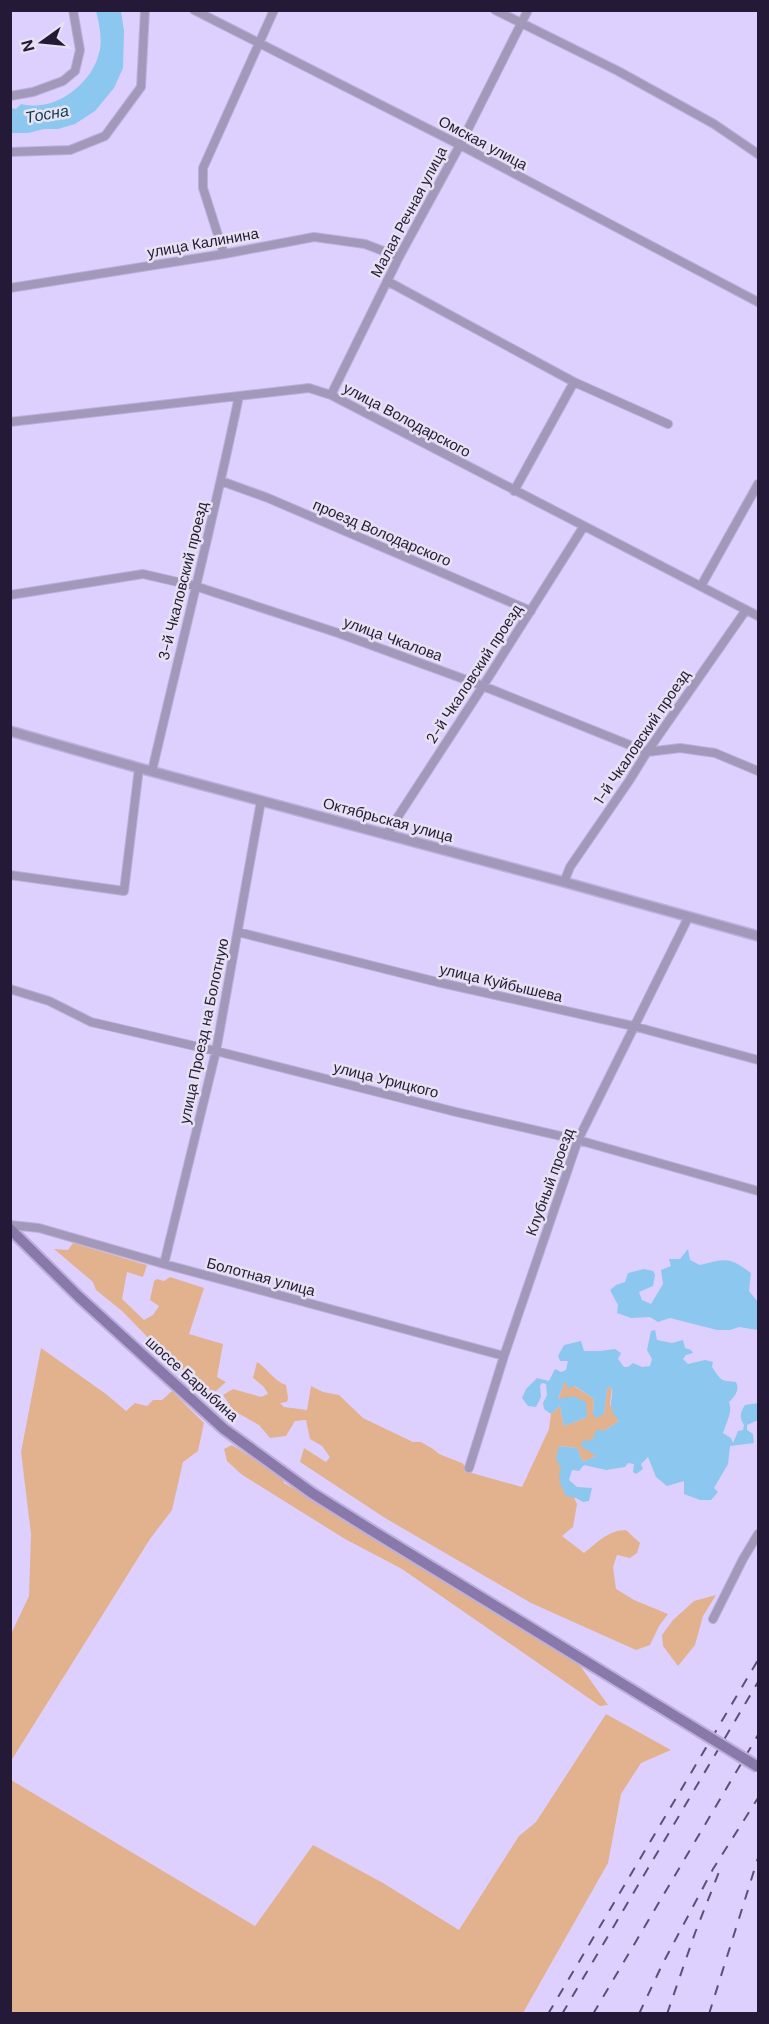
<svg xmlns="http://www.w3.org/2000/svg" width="769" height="2024" font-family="'DM Sans',sans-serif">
  <rect width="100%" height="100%" fill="#ddd0ff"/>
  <path fill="#e2b28e" d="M 73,1243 L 147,1265 L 143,1277 L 127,1272 L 122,1299 L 144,1320 L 153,1315 L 159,1306 L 150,1300 L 154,1281 L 157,1279 L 164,1281 L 170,1277 L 204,1288 L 189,1334 L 223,1344 L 217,1377 L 226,1382 L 216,1391 L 205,1389 L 168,1358 L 122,1311 L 96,1290 L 93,1282 L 54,1249 L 68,1250 Z
    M 41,1348 L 106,1394 L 126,1411 L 135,1403 L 147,1406 L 153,1400 L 162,1400 L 172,1391 L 204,1423 L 198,1451 L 183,1462 L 172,1510 L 150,1539 L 11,1761 L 11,1634 L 29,1596 L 31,1534 L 21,1452 Z
    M 257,1362 C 268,1369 274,1381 286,1385 L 288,1398 L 287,1402 L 280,1403 L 284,1407 L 307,1410 L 311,1386 L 323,1392 L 339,1395 L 363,1418 L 413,1442 L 421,1442 L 433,1449 L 439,1454 L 462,1463 L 472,1473 L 522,1487 L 549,1429 L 551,1414 L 560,1406 L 564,1426 L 587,1417 L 558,1400 L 565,1380 L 594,1399 L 593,1415 L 604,1414 L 607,1388 L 612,1387 L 610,1404 L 619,1421 L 604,1431 L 596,1456 L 583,1462 L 577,1448 L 560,1446 L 561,1468 L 577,1504 L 573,1527 L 562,1536 L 584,1553 C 597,1543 608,1530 626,1530 L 640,1543 L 637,1553 L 630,1558 L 617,1555 L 613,1567 L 616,1589 L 634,1600 L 668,1614 L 659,1626 L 650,1645 L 636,1650 L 531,1603 L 385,1518 L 300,1462 L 304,1448 L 326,1462 L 330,1457 L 322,1446 L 310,1439 L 306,1420 L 295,1421 L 286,1436 L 270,1438 L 259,1425 L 234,1411 L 223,1395 L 233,1389 L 261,1397 L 268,1394 L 264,1387 L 253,1378 Z
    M 232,1445 L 282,1477 L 284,1483 L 373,1533 L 579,1664 L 608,1705 L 600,1706 L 402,1569 L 345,1539 L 241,1474 L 227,1461 L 224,1449 Z
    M 716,1595 L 703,1616 L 695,1645 L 678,1666 L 663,1646 L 662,1635 L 673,1620 L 694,1601 Z
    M 606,1714 L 671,1750 L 641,1763 L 621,1794 L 608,1863 L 523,2013 L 11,2013 L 11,1780 L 255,1926 L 313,1845 L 383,1883 L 459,1930 L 519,1836 L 536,1822 Z"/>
  <path fill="#8bc7ee" d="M 96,11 L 121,11 L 124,31 L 123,68 L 114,88 L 95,111 L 75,124 L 58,129 L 44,129 L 28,133 L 11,133 L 11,108 L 16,109 L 21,104 C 54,113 92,84 99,53 C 103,40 99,23 96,11 Z
    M 688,1249 L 690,1260 L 700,1265 C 726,1259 728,1256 751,1273 L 749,1291 L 758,1302 L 758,1330 L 739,1327 L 730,1330 L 717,1330 L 670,1318 L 658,1322 L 650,1317 L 631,1318 L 617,1313 L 618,1305 L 610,1290 L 616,1285 L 625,1282 L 628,1273 L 644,1269 L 653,1271 L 655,1275 L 653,1286 L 639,1292 L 642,1300 L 651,1304 L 663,1284 L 661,1270 L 671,1266 L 669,1259 L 680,1259 Z
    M 655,1330 L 657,1340 L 672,1343 L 683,1340 L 685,1348 L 691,1350 L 693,1353 L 686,1355 L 683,1359 L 688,1364 L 705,1360 L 713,1362 L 712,1367 C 721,1380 720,1381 736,1382 C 740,1390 735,1396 729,1402 C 733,1412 726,1423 723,1433 L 731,1438 L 733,1443 L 738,1431 L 743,1430 L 744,1425 C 739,1417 740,1413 745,1405 L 758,1403 L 758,1420 L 747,1425 L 747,1430 L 753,1434 L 754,1443 L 730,1446 L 728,1464 L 714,1488 L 718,1492 L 711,1500 L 700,1500 L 684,1494 L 684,1481 L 667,1486 L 656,1477 L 648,1457 L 641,1464 L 643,1469 L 636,1474 L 633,1472 L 634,1464 L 628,1463 L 625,1467 L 606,1470 L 584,1465 L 579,1471 L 572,1470 L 569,1480 L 577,1487 L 592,1488 L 589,1501 L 583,1502 L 576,1498 L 566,1496 C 561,1486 557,1479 561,1468 L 556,1459 L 559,1446 L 577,1448 L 583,1462 L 596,1456 L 580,1445 L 583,1441 L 592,1440 L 597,1429 L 604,1431 L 619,1421 C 606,1406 613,1404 612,1387 L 607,1388 L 604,1414 L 596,1418 L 593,1415 L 594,1399 L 575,1386 L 568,1388 L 565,1381 L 558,1399 L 573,1396 L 586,1402 L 587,1417 L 564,1426 L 560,1406 L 551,1414 L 544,1409 L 543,1403 L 547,1395 L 546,1384 L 542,1383 L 540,1386 L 541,1397 L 536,1407 L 528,1406 L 522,1398 L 526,1389 L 537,1378 L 549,1381 L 555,1369 L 561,1372 L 566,1370 L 568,1361 L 560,1361 L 558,1356 L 564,1345 L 581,1341 L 584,1351 L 600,1351 L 615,1349 L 621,1353 L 618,1359 L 624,1367 L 628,1367 L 633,1363 L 642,1367 L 650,1366 L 652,1359 L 647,1350 L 651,1331 Z"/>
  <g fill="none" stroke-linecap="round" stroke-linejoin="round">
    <g stroke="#bcafdb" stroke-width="10">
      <path id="minor" d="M 194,10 L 460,145 L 758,302
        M 495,10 L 618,71 L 714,124 L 758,154
        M 10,96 L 33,92 L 63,81 L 75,71 L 80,50 L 73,10
        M 10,152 L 70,150 L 105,136 L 141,87 L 145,10
        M 224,254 L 203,188 L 203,168 L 274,10
        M 387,281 L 574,382 L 668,424
        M 10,288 L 224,254 L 314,237 L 365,244 L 399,257
        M 331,395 L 399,257 L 460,145 L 528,10
        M 10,422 L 309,388 L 331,395 L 758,616
        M 221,481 L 268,498 L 531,611
        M 514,491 L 574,382
        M 701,586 L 758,484
        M 10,595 L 143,574 L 195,586 L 338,633 L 483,686 L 647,752 L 680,748 L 715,753 L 758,771
        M 152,771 C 181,646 213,522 239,396
        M 386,835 L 483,686 L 584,526
        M 10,875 L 124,891 L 139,768
        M 564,882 L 570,867 L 629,781 L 647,752 L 746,610
        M 238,932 L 437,982 L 633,1026 L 758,1060
        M 10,989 L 49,1001 L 91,1022 L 216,1051 L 456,1112 L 578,1140 L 758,1191
        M 10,1225 L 39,1228 L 164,1264 L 504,1356
        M 164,1264 L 216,1051 L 261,801
        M 469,1468 L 504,1356 L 578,1140 L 688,918
        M 713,1619 L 743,1559 L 758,1534"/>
    </g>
    <g stroke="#bcafdb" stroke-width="12">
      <path id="tertiary" d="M 10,731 L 139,768 L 564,882 L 758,936"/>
    </g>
    <g stroke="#bcafdb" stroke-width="14">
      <path id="secondary" d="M 10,1229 L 79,1297 L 224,1429 L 312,1493 L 371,1530"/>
    </g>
    <use href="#minor" stroke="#a298ba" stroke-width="8"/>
    <use href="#tertiary" stroke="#a298ba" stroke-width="9"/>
    <use href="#secondary" stroke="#8879aa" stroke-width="10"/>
    <path stroke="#5c5174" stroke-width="2" stroke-dasharray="10 10" stroke-linecap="butt" d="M 548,2014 L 758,1660
      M 562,2014 L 758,1682
      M 593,2014 L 758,1735
      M 639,2014 L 662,1965 L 713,1869 L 758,1798
      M 667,2014 L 695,1933 L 719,1872
      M 709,2014 L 758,1858"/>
    <g stroke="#bcafdb" stroke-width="14" stroke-linecap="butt">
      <path id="secondary-bridge" d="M 371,1530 L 758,1767"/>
    </g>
    <use href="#secondary-bridge" stroke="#8879aa" stroke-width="10"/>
  </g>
  <g text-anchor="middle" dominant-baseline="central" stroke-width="5" stroke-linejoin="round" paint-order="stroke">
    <g font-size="15" fill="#241a37" stroke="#e7e2f2">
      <text transform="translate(483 143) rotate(28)">Омская улица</text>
      <text transform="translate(409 212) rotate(-62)">Малая Речная улица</text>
      <text transform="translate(203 243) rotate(-10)">улица Калинина</text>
      <text transform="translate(407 420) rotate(28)">улица Володарского</text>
      <text transform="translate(382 533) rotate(23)">проезд Володарского</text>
      <text transform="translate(183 581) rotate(-76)">3-й Чкаловский проезд</text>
      <text transform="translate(393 639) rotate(20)">улица Чкалова</text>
      <text transform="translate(474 674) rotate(-57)">2-й Чкаловский проезд</text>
      <text transform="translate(642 737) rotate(-56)">1-й Чкаловский проезд</text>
      <text transform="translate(388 820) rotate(15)">Октябрьская улица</text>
      <text transform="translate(501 983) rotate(13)">улица Куйбышева</text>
      <text transform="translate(204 1031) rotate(-78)">улица Проезд на Болотную</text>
      <text transform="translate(386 1080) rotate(14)">улица Урицкого</text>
      <text transform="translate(550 1182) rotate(-70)">Клубный проезд</text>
      <text transform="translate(261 1277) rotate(15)">Болотная улица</text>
      <text transform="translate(192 1379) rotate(42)">шоссе Барыбина</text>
    </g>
    <g font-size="16" font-style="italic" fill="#0a3b55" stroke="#e7e2f2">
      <text transform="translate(47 114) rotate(-10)">Тосна</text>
    </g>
  </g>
  <rect width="769" height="2024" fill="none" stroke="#241a37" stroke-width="24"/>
  <g transform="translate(42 42) rotate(255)" stroke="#e7e2f2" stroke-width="4.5" paint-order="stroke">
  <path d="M0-4.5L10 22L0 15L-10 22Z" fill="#241a37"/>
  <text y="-9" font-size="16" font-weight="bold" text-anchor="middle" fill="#241a37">N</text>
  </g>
</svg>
